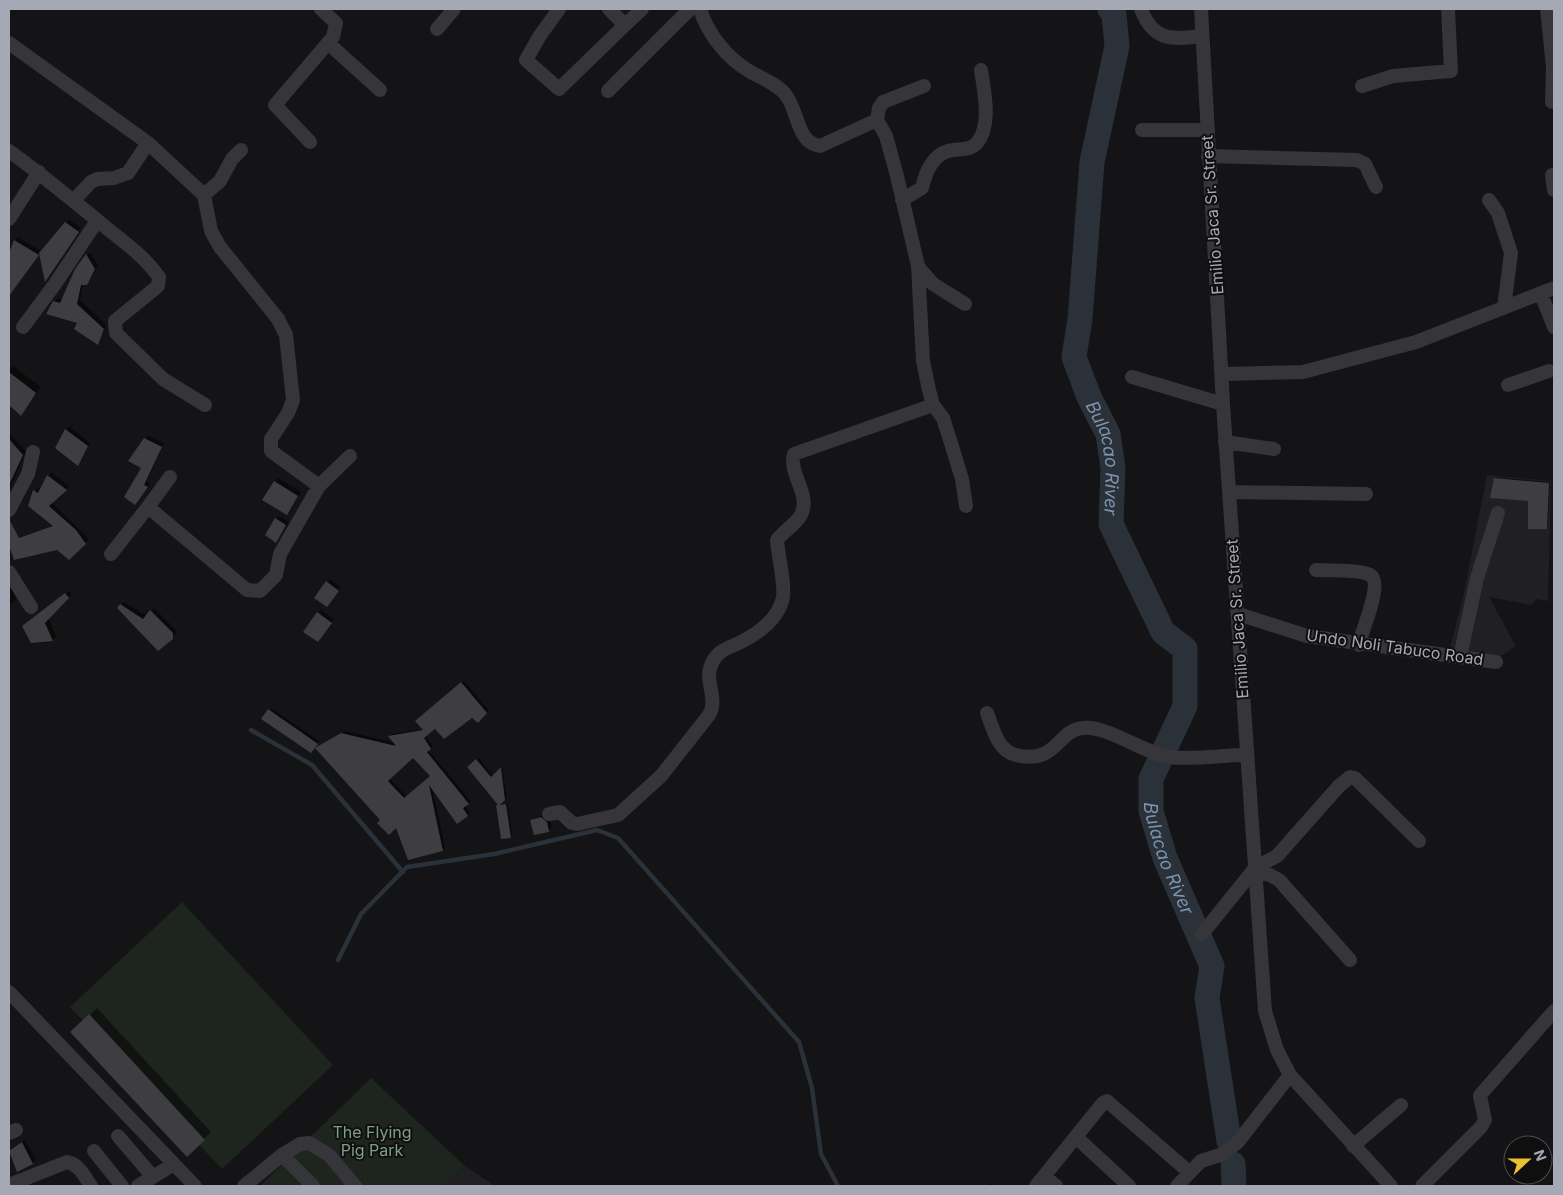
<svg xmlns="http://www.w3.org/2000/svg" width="1563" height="1195" font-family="Inter,sans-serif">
  <rect width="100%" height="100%" fill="#141315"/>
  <path fill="#202022" d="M 1487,475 L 1551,481 L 1548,601 L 1536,599 L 1532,605 L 1489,597 L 1516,646 L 1497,659 L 1449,652 L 1464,593 Z
    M 465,1166 L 495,1186 L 443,1186 Z"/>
  <path fill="#1e251f" d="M 182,902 L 333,1065 L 222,1169 L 70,1007 Z
    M 371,1078 L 465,1166 L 443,1186 L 260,1186 Z"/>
  <path fill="#0007" fill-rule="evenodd" d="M 69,220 L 81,228 L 48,277 L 40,253 L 9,296 L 9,262 L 11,259 L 9,256 L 15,240 L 18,237 L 42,252 Z
    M 90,252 L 98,265 L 90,280 L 86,284 L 83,284 L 80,300 L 106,325 L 98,343 L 79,323 L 54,302 L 58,298 L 63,300 L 76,270 Z
    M 13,366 L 41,387 L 21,414 L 9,404 L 9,370 Z
    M 69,426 L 90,443 L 78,464 L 56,448 Z
    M 9,433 L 26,451 L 9,491 Z
    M 148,436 L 164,443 L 147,481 L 150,484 L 138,500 L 145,439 Z
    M 51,472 L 69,486 L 51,502 L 89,539 L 69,558 L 62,541 L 35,491 L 38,488 L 41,490 Z
    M 1496,477 L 1550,482 L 1548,526 L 1547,528 L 1529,500 L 1495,478 Z
    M 278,478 L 301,492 L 290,510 L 264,499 Z
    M 279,516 L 289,522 L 276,541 L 276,519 Z
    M 330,579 L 341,587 L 330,602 L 316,597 Z
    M 13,587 L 16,600 L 9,605 L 9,588 Z
    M 69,591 L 72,594 L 48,618 L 56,636 L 53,640 L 32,642 L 26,623 Z
    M 124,602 L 147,616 L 154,608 L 176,630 L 176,634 L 172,638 L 118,608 Z
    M 321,610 L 334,619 L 321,637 L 318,613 Z
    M 464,681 L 489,710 L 478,722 L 472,716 L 436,728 L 425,736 L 433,746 L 428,750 L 471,801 L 465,806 L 470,813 L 467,815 L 432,787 L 445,847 L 443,850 L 382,820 L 316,748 L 345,731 L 396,743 L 390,736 L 392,734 L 424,729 L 418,719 ZM 413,756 L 432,776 L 407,797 L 389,778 Z
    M 271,708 L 319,741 L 314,749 L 269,710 Z
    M 479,758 L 493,776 L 502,767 L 507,797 L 499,804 L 508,803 L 512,835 L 510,837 L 499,804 L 468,767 Z
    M 545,814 L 550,819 L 552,827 L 549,830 L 531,820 Z
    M 97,1008 L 211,1132 L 187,1155 L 72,1032 Z
    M 25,1140 L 36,1160 L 18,1171 L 9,1152 Z
    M 990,1183 L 995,1186 L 987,1186 Z"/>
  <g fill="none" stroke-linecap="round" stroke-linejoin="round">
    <path stroke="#2a3139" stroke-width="4.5" d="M 251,730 L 312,765 L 403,872
      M 338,960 L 361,914 L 407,867 L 494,854 L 597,830 L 618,838 L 799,1042 L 812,1088 L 821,1154 L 838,1186"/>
    <g stroke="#2a3139" stroke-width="25">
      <path id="s1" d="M 1110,9 L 1114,15 L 1117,46 L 1092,162 L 1080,319 L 1074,357 L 1089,397 L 1108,434 L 1113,468 L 1111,524 L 1163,632 L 1185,649 L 1185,706 L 1151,779 L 1151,811 L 1165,858 L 1212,966 L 1207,998 L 1229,1141"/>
      <path d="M 1233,1164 L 1234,1186"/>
    </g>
  </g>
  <path fill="#3e3e42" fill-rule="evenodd" d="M 65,222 L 79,232 L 45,282 L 39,253 Z
    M 14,240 L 39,255 L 9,296 L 9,253 Z
    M 86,254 L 95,269 L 87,285 L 81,285 L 77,304 L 104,329 L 98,345 L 74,329 L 77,323 L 46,314 L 53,301 L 60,303 L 75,269 Z
    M 9,372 L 36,393 L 21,416 L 9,405 Z
    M 65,429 L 88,446 L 78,466 L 55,448 Z
    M 144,438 L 162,447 L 144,485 L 148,487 L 135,505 L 124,497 L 141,468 L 128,461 Z
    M 9,439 L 23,455 L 9,485 Z
    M 47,475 L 67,490 L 49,506 L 76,530 L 86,544 L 69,560 L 57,550 L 14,560 L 9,545 L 9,519 L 19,538 L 53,526 L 28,506 L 33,490 L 38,493 Z
    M 1494,478 L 1549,483 L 1547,529 L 1528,529 L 1528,501 L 1490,498 Z
    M 274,481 L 298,496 L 287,515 L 262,500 Z
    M 275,518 L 286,525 L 276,543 L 265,535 Z
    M 326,581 L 339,591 L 327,607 L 314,598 Z
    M 65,593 L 69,598 L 45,623 L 53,641 L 31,643 L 22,626 Z
    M 120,604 L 143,619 L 150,610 L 173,633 L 173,639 L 158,651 L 117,608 Z
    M 317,612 L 332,623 L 318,642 L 303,632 Z
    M 461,682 L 487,713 L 478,723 L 472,718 L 444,739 L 435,729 L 424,738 L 431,749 L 427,752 L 469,804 L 463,808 L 468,816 L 457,824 L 429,785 L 443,851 L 408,860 L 396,828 L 389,835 L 377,823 L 380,820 L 315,748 L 311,753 L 261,719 L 268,709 L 318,744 L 315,748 L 341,733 L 396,746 L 388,736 L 423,730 L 415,721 ZM 413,758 L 430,776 L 404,798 L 388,781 Z
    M 476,759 L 491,777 L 501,767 L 505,800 L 500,805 L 506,804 L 511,838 L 501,839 L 496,805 L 498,805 L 467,767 Z
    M 541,817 L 547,822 L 549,832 L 534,835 L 530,820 Z
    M 89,1014 L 205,1140 L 187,1157 L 70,1032 Z
    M 22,1142 L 33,1164 L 17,1172 L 9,1151 Z"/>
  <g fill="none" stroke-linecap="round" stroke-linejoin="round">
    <path stroke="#35353a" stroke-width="14" d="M 559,9 L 539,37 L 526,60 L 559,89 L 625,25 L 609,9
      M 700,9 C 707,33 727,58 749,71 C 761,78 777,84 785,94 C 799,110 796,143 820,146 L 877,120 L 879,108 L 883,102 L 924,86
      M 1141,9 C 1153,41 1172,40 1201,36
      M 1201,9 L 1223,404 L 1265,1011 L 1277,1050 L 1290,1075 L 1391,1186
      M 1547,9 L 1553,67 L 1552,102
      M 625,25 L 642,9
      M 437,29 L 454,9
      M 9,43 L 148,143
      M 328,43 L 380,90
      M 1362,86 L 1393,76 L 1451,71 L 1448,9
      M 608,91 L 690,9
      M 877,120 L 886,136 L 897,176 L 918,266 L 923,361 L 929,390 L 933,405 L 943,418 L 951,443 L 962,479 L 966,506
      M 1142,130 L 1206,130
      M 310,142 L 275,105 L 333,37 L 336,23 L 321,9
      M 9,151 C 40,173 68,197 97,220 C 119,239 142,253 159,277 L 158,286 L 115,321 L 116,333 L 163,379 L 205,405
      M 1208,156 L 1357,160 L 1365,164 L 1376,187
      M 1554,175 L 1552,175 L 1554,190
      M 204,195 L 220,181 L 232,159 L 241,150
      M 74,200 L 91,182 L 97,179 L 114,178 L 128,173 L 148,143 L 204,195 L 211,231 L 220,247 L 278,319 L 286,335 L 293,400 L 288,413 L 271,439 L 271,451 L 319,486 L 280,554 L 276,575 L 260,591 L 247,590 L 148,507 L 111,554
      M 902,200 L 922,188 C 925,174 932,156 948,151 C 958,148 968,152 977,143 C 992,125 984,91 981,70
      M 1489,200 L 1498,213 L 1511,253 L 1504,308
      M 9,219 L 39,172
      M 918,267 L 933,284 L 965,304
      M 1541,294 L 1554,327
      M 23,327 L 55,284 L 97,221
      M 1223,374 L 1303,372 L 1416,342 L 1554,288
      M 1132,377 L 1223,404
      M 1508,385 L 1549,371
      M 1225,442 L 1274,449
      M 319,486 L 350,456
      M 1229,492 L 1366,494
      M 148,507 L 170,477
      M 9,510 L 28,474 L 33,452
      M 1316,570 C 1329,571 1359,569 1370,575 C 1384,583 1361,631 1359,645
      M 9,572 L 31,607
      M 1238,614 L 1307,636 L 1496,662
      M 1460,657 L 1477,578 L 1498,513
      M 987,713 C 993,729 998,751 1016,755 C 1057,765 1057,730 1083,728 C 1107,725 1145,754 1170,757 C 1193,760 1223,755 1246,755
      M 549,814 L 560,812 L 572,823 L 577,824 L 618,815 L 661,776 L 709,715 C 719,698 703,681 712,663 C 717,651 728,648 739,643 C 757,634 779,619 783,597 C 785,582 778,556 777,540 C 783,532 793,526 799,518 C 814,496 788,476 794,454 L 933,405
      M 1256,871 L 1270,875 L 1279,880 L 1350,960
      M 1202,934 L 1256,867 L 1277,856 L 1339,786 L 1350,777 L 1355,778 L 1419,841
      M 9,992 L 195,1186
      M 9,1133 L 16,1130
      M 118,1136 L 153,1177
      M 1076,1137 L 1129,1186
      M 1353,1146 L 1401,1105
      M 94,1151 L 122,1186
      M 282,1155 L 313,1186
      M 1044,1176 L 1056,1186
      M 9,1185 L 67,1162 C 79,1164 85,1177 91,1186
      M 138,1186 L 174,1164
      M 244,1186 L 282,1155 L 300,1144 L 309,1143 L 329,1155 L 355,1186
      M 1036,1186 L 1103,1103 L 1107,1101 L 1189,1172
      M 1177,1186 L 1201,1161 L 1223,1154 L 1238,1142 L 1290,1075
      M 1422,1186 L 1481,1127 L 1485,1120 L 1480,1096 L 1482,1093 L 1554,1011"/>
  </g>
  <g text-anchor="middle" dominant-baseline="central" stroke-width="4" stroke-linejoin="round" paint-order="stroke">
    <g font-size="16" fill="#a5a9b5" stroke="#0f0f10">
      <text transform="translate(1212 215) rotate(-94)">Emilio Jaca Sr. Street</text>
      <text transform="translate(1237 619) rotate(-94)">Emilio Jaca Sr. Street</text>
      <text transform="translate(1395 647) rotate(8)">Undo Noli Tabuco Road</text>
    </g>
    <g font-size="16" fill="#7da082" stroke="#0f0f10">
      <text x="372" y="1132">The Flying<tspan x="372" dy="18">Pig Park</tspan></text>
    </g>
    <g font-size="18" font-style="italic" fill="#7d94b0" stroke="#0f0f10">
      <text stroke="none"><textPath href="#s1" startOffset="460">Bulacao River</textPath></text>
      <text stroke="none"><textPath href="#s1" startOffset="895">Bulacao River</textPath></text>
    </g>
  </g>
  <rect width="1563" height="1195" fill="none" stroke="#a5a9b5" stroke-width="20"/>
  <g transform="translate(1528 1160) rotate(69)"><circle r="24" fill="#0f0f10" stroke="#4b4d52"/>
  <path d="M0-4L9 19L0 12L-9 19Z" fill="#eebf33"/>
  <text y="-8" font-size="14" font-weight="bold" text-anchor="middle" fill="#a5a9b5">N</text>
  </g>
</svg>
